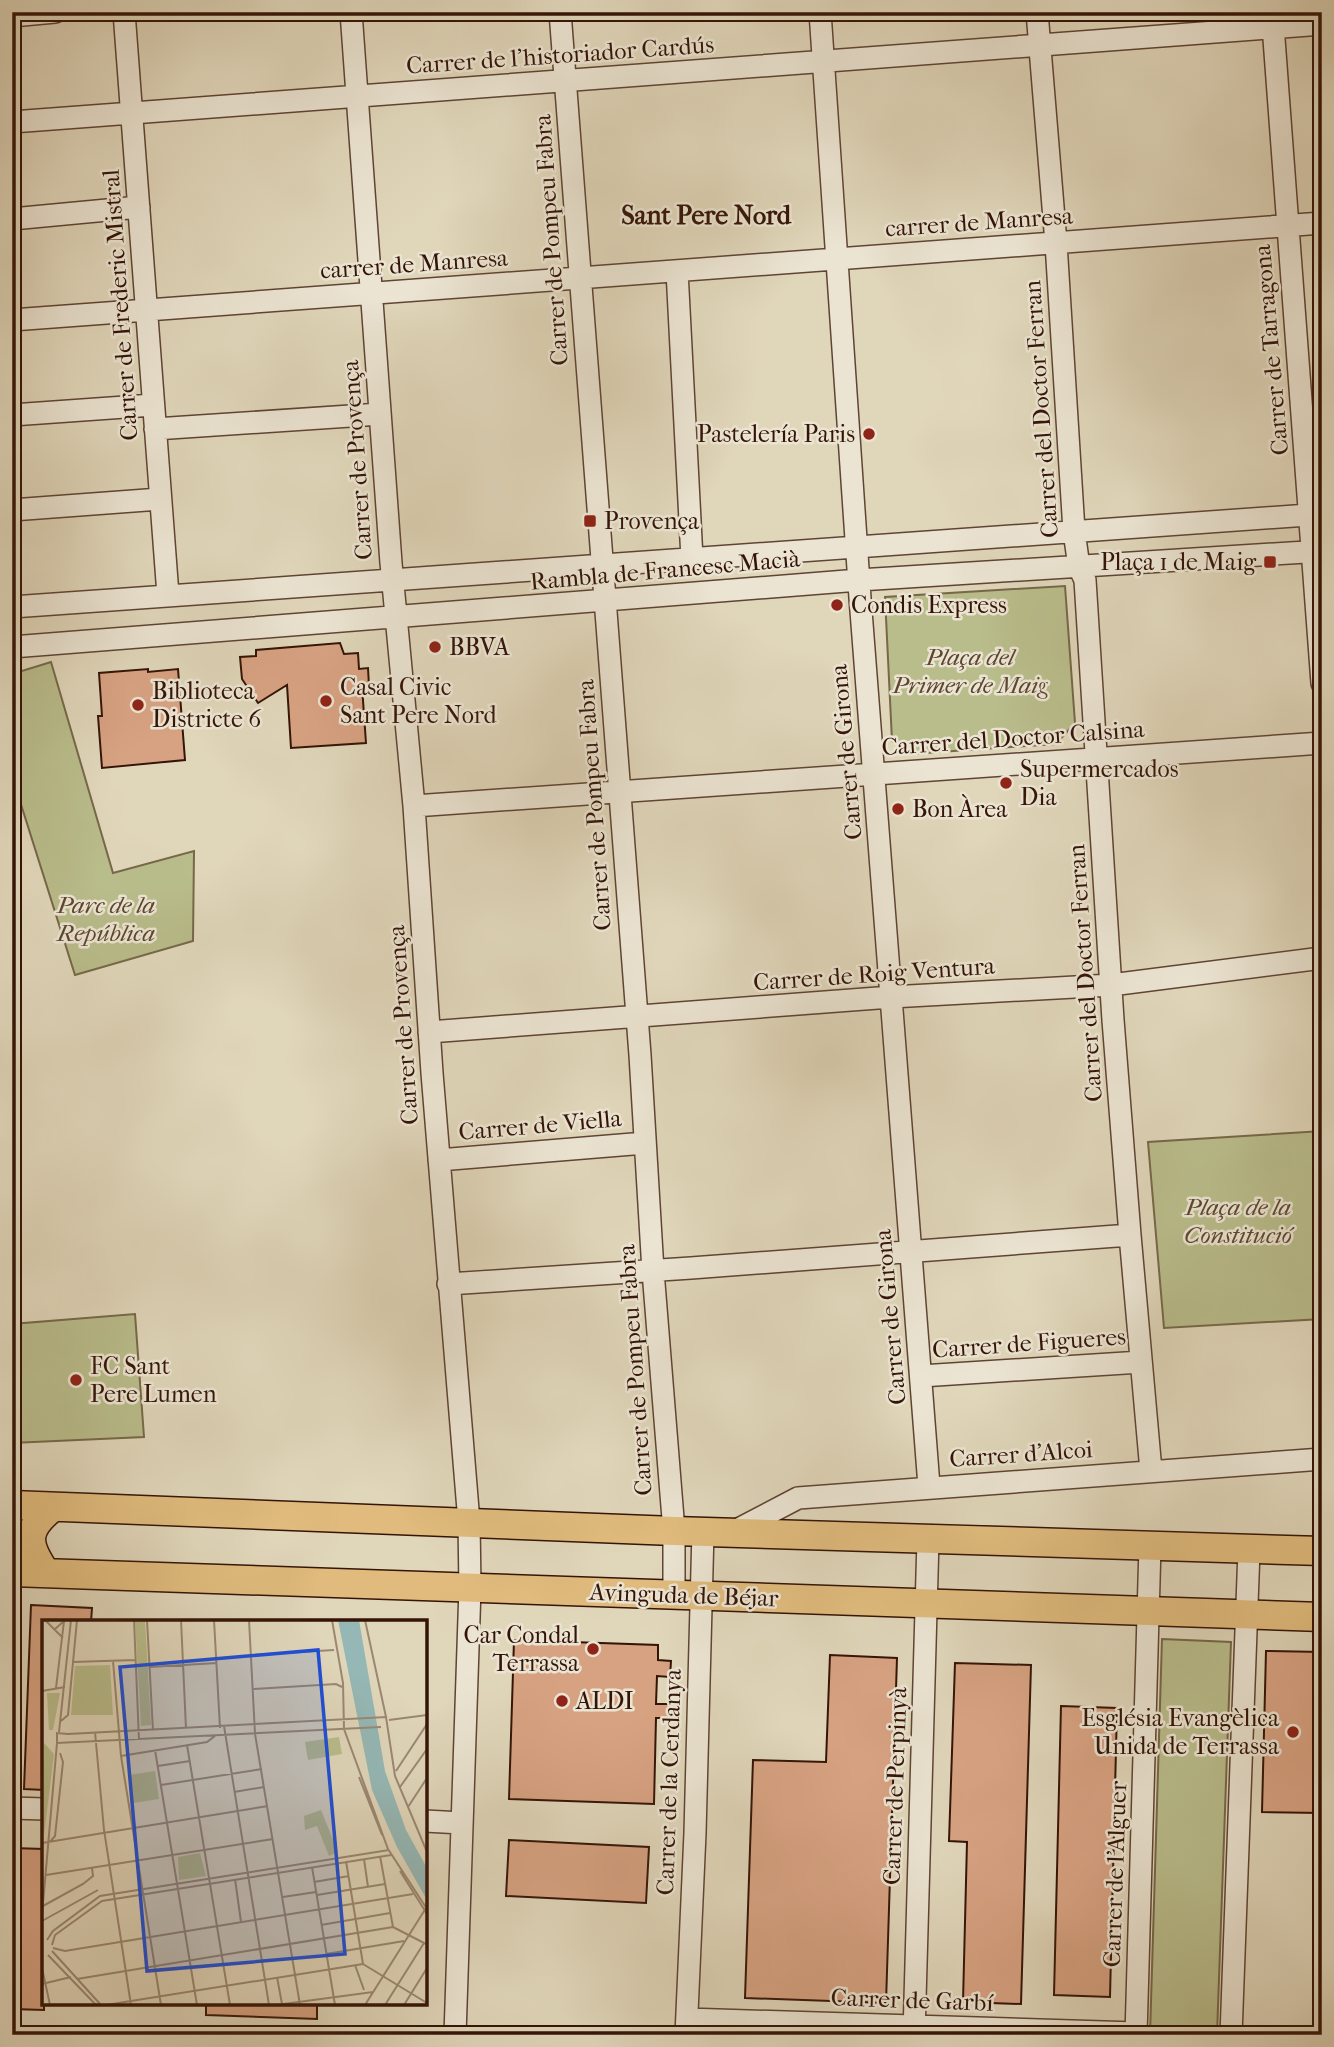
<svg xmlns="http://www.w3.org/2000/svg" width="1334" height="2047" font-family="'IM FELL French Canon',serif">
  <rect width="100%" height="100%" fill="#e0d6ba"/>
  <filter id="stains"><feTurbulence type="fractalNoise" baseFrequency=".00286" numOctaves="4"/><feColorMatrix values="0 0 0 0 .2 0 0 0 0 .09 0 0 0 0 .02 0 0 0 .5 -.17"/></filter>
  <radialGradient id="worn" r=".72"><stop offset=".6" stop-color="#630" stop-opacity="0"/><stop offset="1" stop-color="#630" stop-opacity=".3"/></radialGradient>
  <path fill="#b9bc8b" stroke="#766849" stroke-width="2" d="M 1065,586 L 1075,723 L 1056,744 L 911,754 L 892,741 L 885,597 Z
    M 51,662 L 113,873 L 194,851 L 193,941 L 75,975 L 12,776 L 12,674 Z
    M 1322,1131 L 1322,1319 L 1164,1328 L 1148,1142 Z
    M 135,1314 L 144,1437 L 12,1443 L 12,1324 Z
    M 12,1518 L 31,1518 L 28,1564 L 12,1563 Z
    M 1162,1639 L 1231,1642 L 1217,2035 L 1150,2035 Z"/>
  <path fill="#d7a282" stroke="#341407" stroke-width="2" d="M 340,643 L 344,654 L 358,653 L 359,669 L 368,668 L 369,686 L 362,686 L 366,743 L 291,748 L 287,685 L 258,703 L 242,679 L 240,657 L 256,656 L 256,650 Z
    M 148,669 L 148,672 L 178,669 L 185,760 L 102,768 L 98,716 L 102,716 L 99,673 Z
    M 31,1605 L 92,1608 L 91,1622 L 44,1622 L 44,1790 L 24,1789 Z
    M 514,1640 L 658,1645 L 658,1660 L 671,1661 L 670,1677 L 657,1676 L 656,1704 L 670,1704 L 669,1718 L 656,1718 L 654,1804 L 509,1799 Z
    M 1266,1651 L 1322,1652 L 1322,1813 L 1262,1812 Z
    M 830,1655 L 897,1658 L 886,2003 L 745,1998 L 753,1760 L 826,1762 Z
    M 955,1663 L 1031,1665 L 1021,2004 L 963,2002 L 967,1842 L 949,1841 Z
    M 1061,1706 L 1117,1708 L 1110,1997 L 1054,1995 Z
    M 509,1840 L 649,1847 L 646,1903 L 506,1896 Z
    M 12,1848 L 44,1849 L 44,2010 L 12,2009 Z
    M 206,2003 L 317,2003 L 317,2019 L 206,2015 Z"/>
  <g fill="none" stroke-linecap="round" stroke-linejoin="round">
    <g stroke="#5f4434" stroke-width="24">
      <path id="minor" d="M 124,12 L 168,595
        M 351,12 L 391,563 L 414,806 L 432,1073 L 469,1522 L 470,1588 L 455,2035
        M 560,12 L 640,1055 L 653,1271 L 674,1531 L 674,1594
        M 820,12 L 860,598 L 929,1486
        M 1037,12 L 1056,243 L 1074,531 L 1079,567 L 1085,580 L 1113,1020 L 1130,1235 L 1151,1471
        M 1272,12 L 1322,683
        M 12,16 L 55,12
        M 12,122 L 1322,24
        M 12,219 L 139,207
        M 677,271 L 692,559
        M 12,320 L 1322,223
        M 12,415 L 153,405
        M 155,429 L 380,414
        M 12,510 L 160,499
        M 12,607 C 448,572 885,549 1322,514
        M 12,647 L 859,580 L 1322,551
        M 414,806 L 1322,743
        M 429,1032 L 891,997 L 1111,985 L 1322,958
        M 439,1160 L 645,1143
        M 448,1284 L 691,1268 L 1130,1235
        M 921,1376 L 1141,1362
        M 733,1532 L 798,1498 L 1322,1459
        M 12,1808 L 44,1809
        M 425,1821 L 462,1823
        M 687,2019 L 1136,2033
        M 686,2035 L 695,1833 L 703,1531
        M 914,2035 L 928,1539
        M 1136,2035 L 1150,1546
        M 1231,2035 L 1249,1550"/>
    </g>
    <g stroke="#341407" stroke-width="31">
      <path id="major" d="M 12,1505 L 674,1531 L 1322,1551
        M 12,1572 L 1322,1617
        M 46,1573 C 26,1544 24,1530 53,1507"/>
    </g>
    <use href="#minor" stroke="#ebe4d2" stroke-width="21"/>
    <use href="#major" stroke="#e0bb7d" stroke-width="28"/>
  </g>
  <g fill="#8f2418" stroke="#ebe4d2" stroke-width="2.5">
    <circle cx="869" cy="434" r="7"/>
    <rect x="583" y="514" width="14" height="14" rx="3.5"/>
    <rect x="1263" y="555" width="14" height="14" rx="3.5"/>
    <circle cx="837" cy="605" r="7"/>
    <circle cx="435" cy="647" r="7"/>
    <circle cx="326" cy="701" r="7"/>
    <circle cx="138" cy="705" r="7"/>
    <circle cx="1006" cy="783" r="7"/>
    <circle cx="898" cy="809" r="7"/>
    <circle cx="76" cy="1380" r="7"/>
    <circle cx="593" cy="1649" r="7"/>
    <circle cx="562" cy="1701" r="7"/>
    <circle cx="1293" cy="1732" r="7"/>
  </g>
  <g text-anchor="middle" dominant-baseline="central" stroke-width="5" stroke-linejoin="round" paint-order="stroke">
    <g font-size="24" fill="#341407" stroke="#ebe4d2">
      <text transform="translate(560 55) rotate(-4)">Carrer de l'historiador Cardús</text>
      <text transform="translate(979 222) rotate(-4)">carrer de Manresa</text>
      <text transform="translate(551 240) rotate(-94)">Carrer de Pompeu Fabra</text>
      <text transform="translate(414 264) rotate(-4)">carrer de Manresa</text>
      <text transform="translate(120 305) rotate(-94)">Carrer de Frederic Mistral</text>
      <text transform="translate(1271 350) rotate(-95)">Carrer de Tarragona</text>
      <text transform="translate(1041 409) rotate(-94)">Carrer del Doctor Ferran</text>
      <text transform="translate(357 460) rotate(-94)">Carrer de Provença</text>
      <text transform="translate(665 570) rotate(-5)">Rambla de Francesc Macià</text>
      <text transform="translate(1013 738) rotate(-4)">Carrer del Doctor Calsina</text>
      <text transform="translate(846 752) rotate(-95)">Carrer de Girona</text>
      <text transform="translate(594 805) rotate(-94)">Carrer de Pompeu Fabra</text>
      <text transform="translate(1085 973) rotate(-94)">Carrer del Doctor Ferran</text>
      <text transform="translate(874 974) rotate(-4)">Carrer de Roig Ventura</text>
      <text transform="translate(403 1025) rotate(-94)">Carrer de Provença</text>
      <text transform="translate(540 1125) rotate(-5)">Carrer de Viella</text>
      <text transform="translate(890 1317) rotate(-95)">Carrer de Girona</text>
      <text transform="translate(1029 1343) rotate(-4)">Carrer de Figueres</text>
      <text transform="translate(635 1370) rotate(-94)">Carrer de Pompeu Fabra</text>
      <text transform="translate(1021 1454) rotate(-4)">Carrer d'Alcoi</text>
      <text transform="translate(684 1595) rotate(2)">Avinguda de Béjar</text>
      <text transform="translate(669 1782) rotate(-88)">Carrer de la Cerdanya</text>
      <text transform="translate(895 1786) rotate(-88)">Carrer de Perpinyà</text>
      <text transform="translate(1115 1874) rotate(-88)">Carrer de l'Alguer</text>
      <text transform="translate(912 2000) rotate(2)">Carrer de Garbí</text>
    </g>
    <g font-size="24" fill="#341407" stroke="#ebe4d2" text-anchor="start">
      <text x="855" y="434" text-anchor="end">Pastelería Paris</text>
      <text x="604" y="521">Provença</text>
      <text x="1256" y="562" text-anchor="end">Plaça 1 de Maig</text>
      <text x="851" y="605">Condis Express</text>
      <text x="449" y="647">BBVA</text>
      <text x="340" y="687">Casal Civic<tspan x="340" dy="28">Sant Pere Nord</tspan></text>
      <text x="152" y="691">Biblioteca<tspan x="152" dy="28">Districte 6</tspan></text>
      <text x="1020" y="769">Supermercados<tspan x="1020" dy="28">Dia</tspan></text>
      <text x="912" y="809">Bon Àrea</text>
      <text x="90" y="1366">FC Sant<tspan x="90" dy="28">Pere Lumen</tspan></text>
      <text x="579" y="1635" text-anchor="end">Car Condal<tspan x="579" dy="28">Terrassa</tspan></text>
      <text x="576" y="1701">ALDI</text>
      <text x="1279" y="1718" text-anchor="end">Església Evangèlica<tspan x="1279" dy="28">Unida de Terrassa</tspan></text>
    </g>
    <g font-size="24" font-style="italic" fill="#5c462f" stroke="#ebe4d2">
      <text x="970" y="657">Plaça del<tspan x="970" dy="28">Primer de Maig</tspan></text>
      <text x="106" y="905">Parc de la<tspan x="106" dy="28">República</tspan></text>
      <text x="1238" y="1207">Plaça de la<tspan x="1238" dy="28">Constitució</tspan></text>
    </g>
    <g font-size="26" font-weight="bold" fill="#341407" stroke="#ebe4d2">
      <text x="706" y="215">Sant Pere Nord</text>
    </g>
  </g>
  <g transform="translate(42 1620)">
    <rect width="385" height="385" fill="#e0d6ba"/>
    <path d="M 93,0 L 103,0 L 109,105 L 99,106 ZM 68,45 L 71,95 L 29,95 L 33,46 ZM 5,73 L 18,73 L 11,110 L 7,110 ZM 297,117 L 300,134 L 266,140 L 263,122 ZM 2,123 L 12,134 L 2,215 L 0,184 ZM 113,151 L 117,179 L 91,183 L 87,155 ZM 279,190 L 296,232 L 287,236 L 275,206 L 263,210 L 262,196 ZM 158,233 L 164,256 L 137,260 L 136,237 Z" fill="#b9bc8b"/>
    <path d="M 296,0 L 317,0 L 343,151 L 364,210 L 385,248 L 385,280 L 355,227 L 330,170 Z" fill="#95b8b6"/>
    <path fill="none" stroke="#9b8872" stroke-width="2" d="M 3,0 L 21,18M 92,0 L 97,120M 105,0 L 111,111M 139,0 L 144,109M 172,0 L 178,108M 207,0 L 213,114 L 258,385M 290,0 L 301,63 L 302,109 L 346,229 L 385,289M 323,0 L 344,97M 12,10 L 22,1 L 14,68M 209,35 L 292,30M 71,41 L 79,136 L 119,385M 31,42 L 93,40M 108,47 L 175,43M 210,69 L 294,64 L 300,67M 0,71 L 23,67M 347,100 L 385,95M 19,101 L 26,95 L 35,0M 182,106 L 227,385M 17,112 L 29,0M 53,112 L 62,210 L 89,385M 26,114 L 344,97 L 353,156 L 385,232M 26,114 L 15,113 L 15,123 L 339,107M 145,125 L 188,385M 113,130 L 155,385M 79,136 L 165,122 L 173,116M 116,146 L 148,141M 354,151 L 385,104M 317,157 L 340,215M 119,165 L 220,149M 358,167 L 385,129M 192,172 L 222,167M 366,187 L 385,158M 8,222 L 13,216 L 21,142 L 18,133M 0,223 L 226,186M 338,236 L 351,307M 322,239 L 326,267M 304,241 L 321,344M 270,247 L 293,385M 358,251 L 385,294M 4,255 L 231,219M 193,259 L 199,302M 272,262 L 307,256M 275,275 L 343,264M 241,277 L 274,272M 1,286 L 41,264 L 51,256 L 50,248M 0,295 L 15,123M 0,301 L 56,270M 279,305 L 348,293M 351,307 L 384,324M 5,320 L 11,311 L 58,276 L 347,230M 10,325 L 13,315 L 60,281 L 349,235M 11,328 L 23,331 L 371,274M 10,331 L 59,385M 284,334 L 362,321M 6,335 L 54,385M 321,344 L 385,383M 313,345 L 322,370M 0,348 L 8,385M 235,357 L 240,384M 35,359 L 351,307M 0,364 L 29,357M 64,385 L 321,344M 234,385 L 331,372M 323,385 L 384,288M 343,385 L 382,323M 362,385 L 385,348"/>
    <path fill="#1d4ed8" fill-opacity="0.15" stroke="#1d4ed8" stroke-width="3.5" d="M 276,30 L 303,334 L 105,351 L 78,47 Z"/>
    <rect width="385" height="385" fill="none" stroke="#341407" stroke-width="3.5"/>
  </g>
  <rect width="1334" height="2047" fill="none" stroke="#e0d6ba" stroke-width="42"/>
  <rect x="14" y="14" width="1306" height="2019" fill="none" stroke="#341407" stroke-width="3.5"/>
  <rect x="21" y="21" width="1292" height="2005" fill="none" stroke="#341407" stroke-width="2"/>
  <rect width="100%" height="100%" filter="url(#stains)"/>
  <rect width="100%" height="100%" fill="url(#worn)"/>
</svg>
